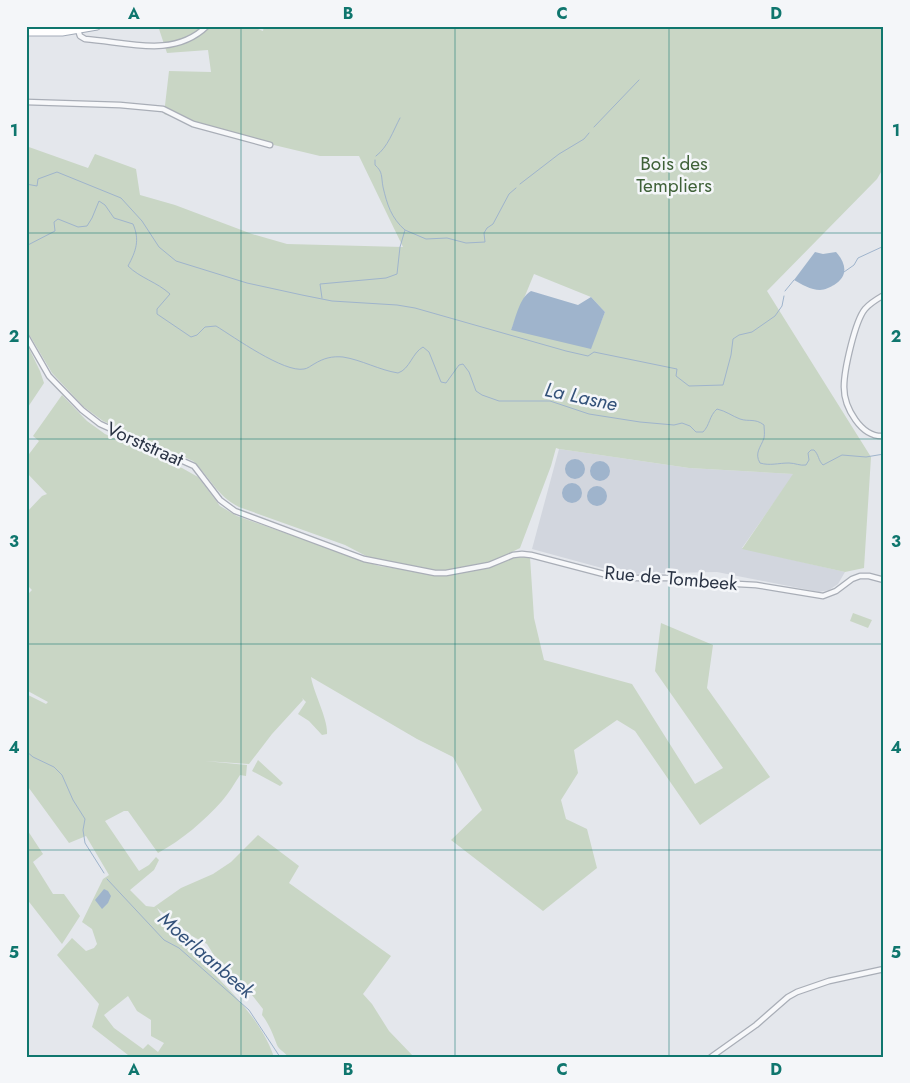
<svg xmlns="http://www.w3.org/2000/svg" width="910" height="1083" font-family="Jost,sans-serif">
  <rect width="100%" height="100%" fill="#e4e7ec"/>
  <path fill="#d2d6de" d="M 559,449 L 689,468 L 794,474 L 742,548 L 845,572 L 838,584 L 829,590 L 819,592 L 717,572 L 624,574 L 532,549 Z"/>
  <path fill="#c9d6c5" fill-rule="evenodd" d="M 158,26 L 250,26 L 263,31 L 264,26 L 884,26 L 884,167 L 877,179 L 767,291 L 871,457 L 864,568 L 845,572 L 742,549 L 793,474 L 689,468 L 559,449 L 556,448 L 551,466 L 520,548 L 500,558 L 530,557 L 534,618 L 544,660 L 632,684 L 695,784 L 723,768 L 655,671 L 661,623 L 713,645 L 707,688 L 770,777 L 700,825 L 635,731 L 617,720 L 574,750 L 578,773 L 561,800 L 566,819 L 587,829 L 597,868 L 543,911 L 451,840 L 482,810 L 453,757 L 417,739 L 311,677 C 314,694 328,719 327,734 L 322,735 L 309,721 L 298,714 L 306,702 L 302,698 L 303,700 L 272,734 L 249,764 L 205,761 L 247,765 L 246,776 L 240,775 C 234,784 229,793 222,801 C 204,821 182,840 158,853 L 128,811 L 124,811 L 105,821 L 139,871 L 149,865 L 156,857 L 159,860 L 154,870 L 130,890 L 146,906 L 154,907 L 181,888 L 213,874 L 231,862 L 258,835 L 299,866 L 289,883 L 391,956 L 363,994 L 372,1004 L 389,1031 L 414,1057 L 288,1057 C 285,1052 279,1050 277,1045 C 273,1034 269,1024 262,1015 L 263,1009 L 252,995 L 215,957 L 207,944 L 192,936 L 157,908 C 161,917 169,925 176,933 C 208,973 257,1007 274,1057 L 137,1057 L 128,1055 L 92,1027 L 99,1004 L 57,955 L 72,938 L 86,951 L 94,948 L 97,944 L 92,929 L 82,922 L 103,879 L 109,875 L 86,836 L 69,843 L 26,784 L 26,694 L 46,704 L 48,702 L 26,690 L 26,596 L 32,590 L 26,584 L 26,513 L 42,496 L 47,494 L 26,472 L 26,458 L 39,441 L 33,436 L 62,395 L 87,421 L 105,434 L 182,468 L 198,477 L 220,506 L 237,516 L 379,566 L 436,574 L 463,568 L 447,570 L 432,570 L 368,557 L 345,545 L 239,507 C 217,496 210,477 193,461 L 103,421 L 84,407 L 52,373 L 26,329 L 26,146 L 88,168 L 95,154 L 136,169 L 140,195 L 175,205 L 252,234 L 287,244 L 403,247 L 359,156 L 320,156 L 206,129 L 164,114 L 169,71 L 211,72 L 208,50 L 167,53 ZM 534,274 L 591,297 L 605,312 L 601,322 L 511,330 ZM 128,996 L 137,1011 L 151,1020 L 151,1036 L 164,1043 L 158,1052 L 148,1044 L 143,1049 L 114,1028 L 104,1015 Z
    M 26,342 L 40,371 L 44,383 L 26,410 Z
    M 853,613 L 872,620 L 868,628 L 850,621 Z
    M 258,760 L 283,783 L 280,786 L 252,771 Z
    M 26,828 L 43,854 L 33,862 L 53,894 L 64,894 L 80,916 L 62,944 L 26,898 Z"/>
  <path fill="#9fb4cc" d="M 815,252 L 823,254 L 836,252 C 846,263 849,276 834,285 C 830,287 825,290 820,290 C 811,290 801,284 794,280 Z
    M 531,291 L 578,305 L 591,297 L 605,312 L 591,349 L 511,330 C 516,318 519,298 531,291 Z
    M565 469a10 10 0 1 1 20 0a10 10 0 1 1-20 0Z
    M590 471a10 10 0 1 1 20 0a10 10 0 1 1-20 0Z
    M562 493a10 10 0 1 1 20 0a10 10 0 1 1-20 0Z
    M587 496a10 10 0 1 1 20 0a10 10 0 1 1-20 0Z
    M 104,889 L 108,891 L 111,896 L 108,903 L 102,909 L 95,900 Z"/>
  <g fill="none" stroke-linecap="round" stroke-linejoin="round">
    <path stroke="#9fb4cc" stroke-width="1" d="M 594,127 L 639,80
      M 376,156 C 388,147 393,131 400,118
      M 375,160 L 375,165 C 383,172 381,176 383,187 C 387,204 391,218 405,230
      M 26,184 L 37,186 L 38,179 L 57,172 L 121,198 L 142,221 L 159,247 L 176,261 L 247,283 L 302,295 L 332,301 L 397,305 L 415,308 L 566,351 L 588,356 L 594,352 L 677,369 L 676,376 L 689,386 L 723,385 L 731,355 L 733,339 L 739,335 L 752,332 L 775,316 L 782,306 L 784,296
      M 520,184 L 559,154 L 584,139 L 589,133
      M 26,246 L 55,231 L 54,222 L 58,219 L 78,227 L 87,226 L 92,218 L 99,201 L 105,205 L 114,218 L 133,224 C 140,240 136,251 128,266 C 140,278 157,282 170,294 L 157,309 L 157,314 L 191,337 L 197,335 L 205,327 L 216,326 C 234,337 284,373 304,369 C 307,369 312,365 314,364 C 324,358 332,356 343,357 C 362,360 379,370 398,373 C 410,369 412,353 423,347 L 429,352 L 441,382 L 446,383 L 459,365 L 463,364 L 469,372 L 476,391 L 482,395 L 499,401 L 550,401 L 589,414 L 640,422 L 674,425 L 682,423 L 690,426 L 696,432 L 703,432 C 710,425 709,416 717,409 C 726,411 732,416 740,419 C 749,422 755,418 764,425 C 764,429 765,433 764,438 C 761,447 754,453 760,463 C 770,466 778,463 789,463 C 795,463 800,466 806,465 L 809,460 L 808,453 L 811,450 L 814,450 C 819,455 818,460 823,465 L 842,455 L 866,457 L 884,454
      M 844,272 L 854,265 L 858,258 L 884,246
      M 785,291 L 794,280
      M 322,298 L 320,284 L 386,278 L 397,274 L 400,247 L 405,230 L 426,239 L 447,238 L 466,243 L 485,242 L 484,233 L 487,228 L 493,224 L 509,194 L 516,188
      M 26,751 L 33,757 L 54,767 L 62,775 L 73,800 L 85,819 L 83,830 L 85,843 L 104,873
      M 107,879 L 164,940 L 179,948 L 249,1010 L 280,1057"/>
    <g stroke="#a9aeb7" stroke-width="7">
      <path id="minor" d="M 78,30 L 80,36 L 85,39 C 127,42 173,59 207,26
        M 26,102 L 120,105 L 163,109 L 193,124 L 270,145
        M 884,295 C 877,299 870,303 865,309 C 855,321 844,370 844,387 C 844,407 861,438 884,436
        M 26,336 L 49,376 L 82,410 L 100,424 L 194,466 L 220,500 L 235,511 L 364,559 L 435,573 L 446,573 L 489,565 L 513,555 L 522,554 L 531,555 L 619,578 L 673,578 L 719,583 L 756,585 L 823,596 L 836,591 L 852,579 L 860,576 L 869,576 L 884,580
        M 711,1057 L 756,1025 L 788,997 L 797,992 L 829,981 L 884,969"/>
    </g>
    <g stroke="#a3abb8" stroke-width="9">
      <path id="primary" d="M 26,32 L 62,32 L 97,26"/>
    </g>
    <use href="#minor" stroke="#f7f8fa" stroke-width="4.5"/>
    <use href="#primary" stroke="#fff" stroke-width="7"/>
  </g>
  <path fill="none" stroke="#0f766e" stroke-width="1" stroke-opacity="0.55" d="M 241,26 L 241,1057M 455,26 L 455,1057M 669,26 L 669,1057M 26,233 L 884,233M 26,439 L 884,439M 26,644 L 884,644M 26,850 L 884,850"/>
  <g text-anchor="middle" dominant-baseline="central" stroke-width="5" stroke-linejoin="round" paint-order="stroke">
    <g font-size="19" fill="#3f6138" stroke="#f4f6f9">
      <text x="674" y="163">Bois des<tspan x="674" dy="22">Templiers</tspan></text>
    </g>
    <g font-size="19" fill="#2b3445" stroke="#f4f6f9">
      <text transform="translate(145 444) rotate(24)">Vorststraat</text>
      <text transform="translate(671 578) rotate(5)">Rue de Tombeek</text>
    </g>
    <g font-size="20" font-style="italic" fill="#34527a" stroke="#f4f6f9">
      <text transform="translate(581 397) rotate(12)">La Lasne</text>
      <text transform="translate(206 955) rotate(41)">Moerlaanbeek</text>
    </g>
  </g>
  <rect width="910" height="1083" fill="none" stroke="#f4f6f9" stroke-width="55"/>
  <rect x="28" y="28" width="854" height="1028" fill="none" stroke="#0f766e" stroke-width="2"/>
  <g font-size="16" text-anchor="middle" font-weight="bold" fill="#0f766e">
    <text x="134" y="19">A</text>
    <text x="348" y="19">B</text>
    <text x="562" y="19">C</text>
    <text x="776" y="19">D</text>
    <text x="14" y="136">1</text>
    <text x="896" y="136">1</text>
    <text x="14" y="342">2</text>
    <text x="896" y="342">2</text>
    <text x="14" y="547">3</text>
    <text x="896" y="547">3</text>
    <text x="14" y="753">4</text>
    <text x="896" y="753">4</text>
    <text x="14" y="958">5</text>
    <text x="896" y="958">5</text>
    <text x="134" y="1075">A</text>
    <text x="348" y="1075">B</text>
    <text x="562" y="1075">C</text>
    <text x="776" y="1075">D</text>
  </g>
</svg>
